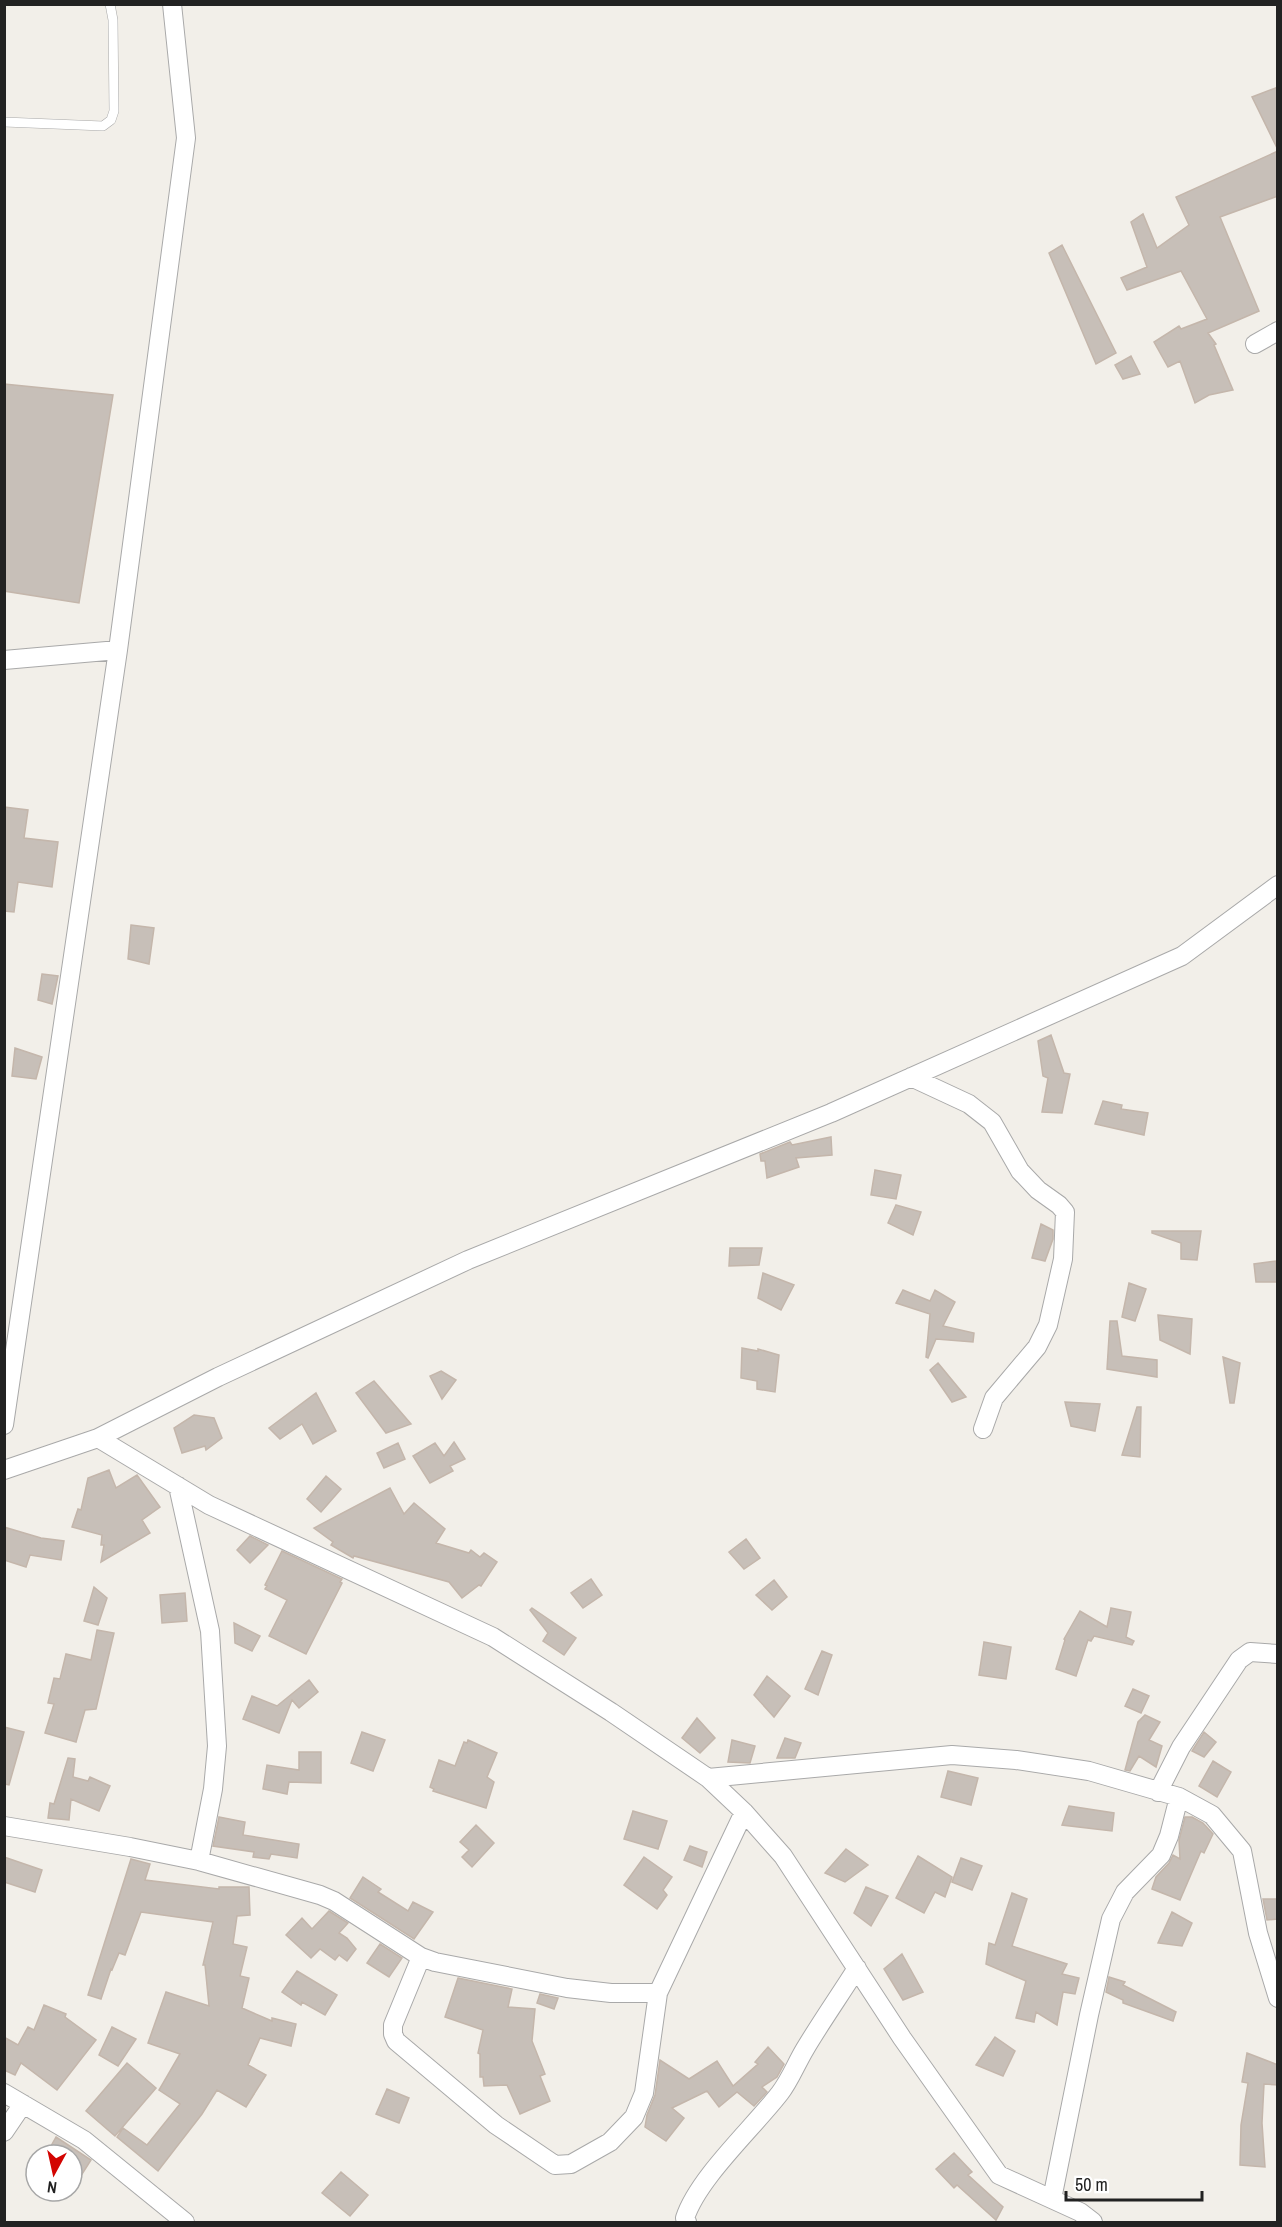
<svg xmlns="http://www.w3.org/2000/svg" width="1282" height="2227" font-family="'Archivo Narrow',sans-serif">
  <rect width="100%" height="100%" fill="#f2efe9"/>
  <path fill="#c7bfb8" stroke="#c4b6ab" stroke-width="1.5" d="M 1278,87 L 1278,150 L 1252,97 Z
    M 1278,151 L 1278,196 L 1220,217 L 1259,311 L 1208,333 L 1216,344 L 1214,345 L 1233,390 L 1209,395 L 1195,403 L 1180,361 L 1168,367 L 1154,342 L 1179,326 L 1181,329 L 1207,319 L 1181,271 L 1127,290 L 1121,278 L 1147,267 L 1131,222 L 1143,214 L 1157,248 L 1189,225 L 1176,197 Z
    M 1062,245 L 1116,353 L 1096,364 L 1049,253 Z
    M 1131,356 L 1140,374 L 1123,379 L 1115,365 Z
    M 4,384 L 113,395 L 79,603 L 4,591 Z
    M 4,807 L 28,810 L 24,838 L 58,842 L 52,887 L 18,882 L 14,912 L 4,911 Z
    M 131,925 L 154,928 L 149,964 L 128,959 Z
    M 42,974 L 58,976 L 52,1004 L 38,1000 Z
    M 1051,1035 L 1064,1073 L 1070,1074 L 1062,1113 L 1042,1112 L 1048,1078 L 1043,1076 L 1038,1041 Z
    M 15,1048 L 42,1057 L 36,1079 L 12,1076 Z
    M 1103,1101 L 1122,1105 L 1121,1109 L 1148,1113 L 1144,1135 L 1095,1124 Z
    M 831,1137 L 832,1155 L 796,1158 L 799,1167 L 767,1178 L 765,1161 L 761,1161 L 760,1154 L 790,1142 L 792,1145 Z
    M 875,1170 L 901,1175 L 896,1199 L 871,1195 Z
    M 896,1205 L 921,1212 L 913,1235 L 888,1223 Z
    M 1041,1224 L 1053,1230 L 1053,1239 L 1045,1261 L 1032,1258 Z
    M 1152,1231 L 1201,1231 L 1197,1260 L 1181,1259 L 1181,1243 L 1152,1233 Z
    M 730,1248 L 762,1248 L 759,1265 L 729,1266 Z
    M 1276,1261 L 1277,1282 L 1256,1282 L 1254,1264 Z
    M 763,1273 L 794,1285 L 781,1310 L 758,1298 Z
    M 1129,1283 L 1146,1289 L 1135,1321 L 1122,1317 Z
    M 903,1290 L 930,1301 L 935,1290 L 955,1302 L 943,1326 L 974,1333 L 973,1342 L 936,1339 L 928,1358 L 926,1357 L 930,1314 L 896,1303 Z
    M 1158,1315 L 1192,1319 L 1190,1354 L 1160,1340 Z
    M 1110,1321 L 1117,1321 L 1122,1356 L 1157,1360 L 1157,1377 L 1107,1369 Z
    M 742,1348 L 758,1351 L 758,1349 L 779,1355 L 775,1392 L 757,1389 L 757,1381 L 741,1378 Z
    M 1223,1357 L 1240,1363 L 1234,1403 L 1230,1403 Z
    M 938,1363 L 966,1397 L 952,1402 L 930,1370 Z
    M 441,1371 L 456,1380 L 442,1399 L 430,1376 Z
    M 374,1381 L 411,1424 L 386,1433 L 356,1393 Z
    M 316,1393 L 336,1431 L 313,1444 L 302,1424 L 280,1439 L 269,1428 Z
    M 1065,1402 L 1100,1404 L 1095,1431 L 1071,1426 Z
    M 1137,1407 L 1141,1407 L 1140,1457 L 1122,1455 Z
    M 194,1415 L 214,1418 L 222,1438 L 206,1450 L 205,1446 L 182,1453 L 174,1428 Z
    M 454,1442 L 465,1459 L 450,1466 L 453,1471 L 430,1483 L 413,1456 L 435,1443 L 444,1456 Z
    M 398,1443 L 405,1459 L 384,1468 L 377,1453 Z
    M 109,1470 L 116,1488 L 137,1475 L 160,1507 L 142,1520 L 150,1533 L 101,1562 L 104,1545 L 101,1545 L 102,1535 L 72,1527 L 78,1509 L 81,1510 L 88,1478 Z
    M 326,1476 L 341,1489 L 321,1512 L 307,1499 Z
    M 390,1488 L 404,1514 L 414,1503 L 445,1529 L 436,1543 L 469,1553 L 471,1550 L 480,1557 L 484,1553 L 497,1562 L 481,1586 L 479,1585 L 462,1598 L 449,1582 L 354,1556 L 353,1558 L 331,1545 L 333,1542 L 314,1528 Z
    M 4,1527 L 41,1538 L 64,1541 L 61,1560 L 30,1555 L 26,1567 L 4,1560 Z
    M 250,1536 L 268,1545 L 250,1563 L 237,1550 Z
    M 746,1539 L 760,1558 L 744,1569 L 729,1552 Z
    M 282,1551 L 342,1579 L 340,1582 L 342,1583 L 306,1654 L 269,1636 L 287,1600 L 265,1589 L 267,1586 L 265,1585 Z
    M 591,1579 L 602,1595 L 583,1608 L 571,1593 Z
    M 774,1580 L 787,1597 L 772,1610 L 756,1595 Z
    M 94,1587 L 107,1598 L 98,1625 L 84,1621 Z
    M 185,1593 L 187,1621 L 162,1623 L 160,1595 Z
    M 532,1608 L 576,1638 L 564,1655 L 543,1641 L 548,1633 L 530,1610 Z
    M 1111,1608 L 1131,1612 L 1126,1637 L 1134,1641 L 1132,1645 L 1094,1636 L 1091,1641 L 1088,1640 L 1076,1676 L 1056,1669 L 1065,1640 L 1064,1639 L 1080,1611 L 1107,1627 Z
    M 234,1623 L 260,1636 L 252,1651 L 235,1643 Z
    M 97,1630 L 114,1633 L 96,1709 L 85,1710 L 76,1742 L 45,1733 L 54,1704 L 48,1703 L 54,1678 L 60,1679 L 66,1654 L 91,1660 Z
    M 984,1642 L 1011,1647 L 1006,1679 L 979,1675 Z
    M 822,1651 L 832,1655 L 818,1695 L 805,1689 Z
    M 767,1676 L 790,1696 L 774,1717 L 754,1695 Z
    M 309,1680 L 318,1692 L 299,1708 L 292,1700 L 279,1733 L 243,1719 L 252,1696 L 277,1706 Z
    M 1133,1689 L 1149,1696 L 1141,1713 L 1125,1706 Z
    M 1145,1715 L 1160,1722 L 1149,1740 L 1162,1746 L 1156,1767 L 1139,1756 L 1130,1771 L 1125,1770 L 1138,1722 Z
    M 697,1718 L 715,1738 L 700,1753 L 682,1738 Z
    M 4,1727 L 24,1732 L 9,1785 L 4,1784 Z
    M 362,1732 L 385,1740 L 373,1771 L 351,1763 Z
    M 1204,1732 L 1216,1742 L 1204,1757 L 1192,1751 Z
    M 785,1738 L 801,1743 L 795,1758 L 777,1758 Z
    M 468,1740 L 497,1753 L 487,1777 L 494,1782 L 486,1808 L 433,1791 L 434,1789 L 430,1787 L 439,1760 L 455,1766 L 464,1742 L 467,1743 Z
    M 732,1740 L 755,1746 L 750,1763 L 728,1762 Z
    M 299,1752 L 321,1752 L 321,1783 L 289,1782 L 287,1794 L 263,1789 L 267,1765 L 299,1770 Z
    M 68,1758 L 75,1759 L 73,1777 L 88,1781 L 90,1777 L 110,1786 L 99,1811 L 71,1799 L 69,1820 L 48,1818 L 50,1803 L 54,1804 Z
    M 1213,1761 L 1231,1772 L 1217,1797 L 1199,1786 Z
    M 948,1771 L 978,1778 L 971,1805 L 941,1797 Z
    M 1069,1806 L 1114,1813 L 1112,1831 L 1062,1825 Z
    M 633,1811 L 667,1821 L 658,1849 L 624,1839 Z
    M 219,1817 L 245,1822 L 243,1835 L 299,1844 L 297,1858 L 271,1854 L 269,1859 L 253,1857 L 254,1852 L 213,1846 Z
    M 1185,1817 L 1192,1817 L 1203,1823 L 1213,1834 L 1204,1853 L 1201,1851 L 1180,1900 L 1152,1889 L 1156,1877 L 1169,1863 L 1173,1855 L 1180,1859 L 1179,1840 Z
    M 476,1825 L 494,1843 L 472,1867 L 462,1857 L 469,1850 L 460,1842 Z
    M 690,1846 L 707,1852 L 702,1867 L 684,1860 Z
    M 846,1849 L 868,1865 L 845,1882 L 825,1873 Z
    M 918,1856 L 952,1877 L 945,1897 L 935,1892 L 924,1913 L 896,1898 Z
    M 4,1857 L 42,1870 L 35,1892 L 4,1882 Z
    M 644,1857 L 672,1877 L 663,1890 L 667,1895 L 657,1909 L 624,1885 Z
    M 961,1858 L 982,1866 L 972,1890 L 952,1882 Z
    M 131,1859 L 150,1864 L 145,1880 L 219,1889 L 219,1887 L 249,1887 L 250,1915 L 237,1916 L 233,1944 L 247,1947 L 240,1976 L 249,1978 L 242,2008 L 272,2021 L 272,2018 L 296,2024 L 291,2046 L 260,2038 L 248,2065 L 266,2075 L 246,2107 L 217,2090 L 202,2114 L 158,2171 L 117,2137 L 123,2128 L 147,2145 L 180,2104 L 159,2090 L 180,2054 L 148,2043 L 166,1992 L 209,2006 L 205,1965 L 203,1965 L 213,1922 L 141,1912 L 125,1955 L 119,1953 L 112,1970 L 111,1969 L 101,1999 L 88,1995 Z
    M 363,1877 L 381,1889 L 378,1892 L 408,1911 L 413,1902 L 433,1912 L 414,1939 L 350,1898 Z
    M 866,1887 L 888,1896 L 871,1926 L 854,1913 Z
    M 1012,1893 L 1027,1899 L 1012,1946 L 1067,1964 L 1062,1974 L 1079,1978 L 1075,1994 L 1063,1992 L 1057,2025 L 1036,2012 L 1034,2022 L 1016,2018 L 1026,1981 L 986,1964 L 989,1943 L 995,1945 Z
    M 1263,1899 L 1278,1899 L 1278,1919 L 1267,1920 Z
    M 329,1911 L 348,1923 L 339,1933 L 347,1938 L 356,1949 L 347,1961 L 339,1955 L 335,1960 L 320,1949 L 311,1958 L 286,1935 L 302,1918 L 312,1929 Z
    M 1172,1912 L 1192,1923 L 1182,1946 L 1158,1943 Z
    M 380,1944 L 402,1958 L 389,1977 L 367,1963 Z
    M 902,1954 L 923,1992 L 903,2000 L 884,1969 Z
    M 297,1971 L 337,1995 L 325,2015 L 302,2002 L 301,2005 L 282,1992 Z
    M 1109,1977 L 1125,1982 L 1123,1985 L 1176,2012 L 1173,2021 L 1123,2003 L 1123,2000 L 1106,1992 Z
    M 458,1978 L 512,1989 L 508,2007 L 535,2009 L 532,2041 L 545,2074 L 540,2076 L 550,2101 L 520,2114 L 507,2085 L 484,2086 L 483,2077 L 480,2077 L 480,2054 L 478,2053 L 483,2030 L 445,2017 Z
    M 540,1994 L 558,1998 L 554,2009 L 537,2003 Z
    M 44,2005 L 66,2014 L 65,2017 L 96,2040 L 57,2090 L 21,2063 L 15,2075 L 4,2070 L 4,2037 L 18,2045 L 28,2027 L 34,2030 Z
    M 112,2027 L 136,2039 L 118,2066 L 99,2055 Z
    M 995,2037 L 1015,2051 L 1003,2076 L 976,2065 Z
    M 768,2047 L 784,2064 L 777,2077 L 762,2087 L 767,2092 L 754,2106 L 737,2092 L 719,2107 L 707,2091 L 672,2108 L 684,2118 L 666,2141 L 645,2127 L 647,2115 L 655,2095 L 660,2060 L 689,2079 L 717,2061 L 733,2086 L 758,2064 L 755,2062 Z
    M 1247,2053 L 1278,2065 L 1278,2085 L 1264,2084 L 1262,2123 L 1265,2167 L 1240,2165 L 1241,2125 L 1248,2083 L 1242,2082 Z
    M 127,2063 L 156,2088 L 115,2136 L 86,2111 Z
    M 387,2089 L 409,2098 L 399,2123 L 376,2114 Z
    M 56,2137 L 91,2160 L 72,2190 L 72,2155 L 46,2155 Z
    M 954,2153 L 972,2172 L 968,2175 L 1003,2207 L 996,2220 L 957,2185 L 954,2188 L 936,2169 Z
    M 341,2172 L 368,2195 L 350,2216 L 322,2193 Z"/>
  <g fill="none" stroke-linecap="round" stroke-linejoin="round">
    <g stroke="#a9a9a9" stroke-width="10">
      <path id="lane" d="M 4,122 L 103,126 L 111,120 L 114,111 L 113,20 L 110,4"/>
    </g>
    <g stroke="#a9a9a9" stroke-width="20">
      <path id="street" d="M 1255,344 L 1278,331
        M 4,660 L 118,650
        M 911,1077 L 969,1104 L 992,1122 L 1020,1171 L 1038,1190 L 1059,1205 L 1065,1212 L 1063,1259 L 1048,1325 L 1037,1347 L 994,1398 L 983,1429
        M 4,1425 L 118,650 L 186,138 L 172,4
        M 98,1438 L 209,1505 L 493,1637 L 611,1712 L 708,1778 L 744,1812 L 783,1856 L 902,2038 L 999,2175 L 1080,2212 L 1093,2222
        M 4,1470 L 98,1438 L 218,1377 L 468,1260 L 831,1113 L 1182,956 L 1278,885
        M 178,1486 L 210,1631 L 217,1746 L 213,1789 L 199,1861
        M 708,1778 L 952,1755 L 1016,1760 L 1089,1771 L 1179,1797 L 1212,1815 L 1242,1851 L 1258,1933 L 1278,1998
        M 1158,1792 L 1181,1747 L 1239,1660 L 1250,1652 L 1278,1654
        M 4,1826 L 130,1847 L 199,1861 L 320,1895 L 334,1901 L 421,1957 L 435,1962 L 567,1988 L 611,1993 L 658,1993 L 744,1812
        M 421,1957 L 393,2025 L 393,2034 L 396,2041 L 496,2125 L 555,2165 L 571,2164 L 610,2142 L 634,2117 L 644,2093 L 658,1993
        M 4,2093 L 84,2140 L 185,2222
        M 4,2132 L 23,2104
        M 1052,2199 L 1089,2015 L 1111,1919 L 1125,1892 L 1161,1855 L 1169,1836 L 1179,1797
        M 687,2222 L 685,2218 C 698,2178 753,2128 780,2093 C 790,2080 796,2064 805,2049 C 821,2022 840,1995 857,1968"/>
    </g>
    <use href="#lane" stroke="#fff" stroke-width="9"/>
    <use href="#street" stroke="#fff" stroke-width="18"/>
  </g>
  <rect width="1282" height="2227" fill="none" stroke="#222222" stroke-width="12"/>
  <g transform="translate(54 2173) rotate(188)"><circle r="28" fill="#ffffff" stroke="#a7a7a7" stroke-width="1.5"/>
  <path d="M0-4.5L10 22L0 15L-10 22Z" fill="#d30401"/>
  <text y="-9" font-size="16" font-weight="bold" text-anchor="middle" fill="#222222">N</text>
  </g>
  <path d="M1066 2191v9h136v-9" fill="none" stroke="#222222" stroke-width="3"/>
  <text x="1075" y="2191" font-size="18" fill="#222222" stroke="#ffffff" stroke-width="4.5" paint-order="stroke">50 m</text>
</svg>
